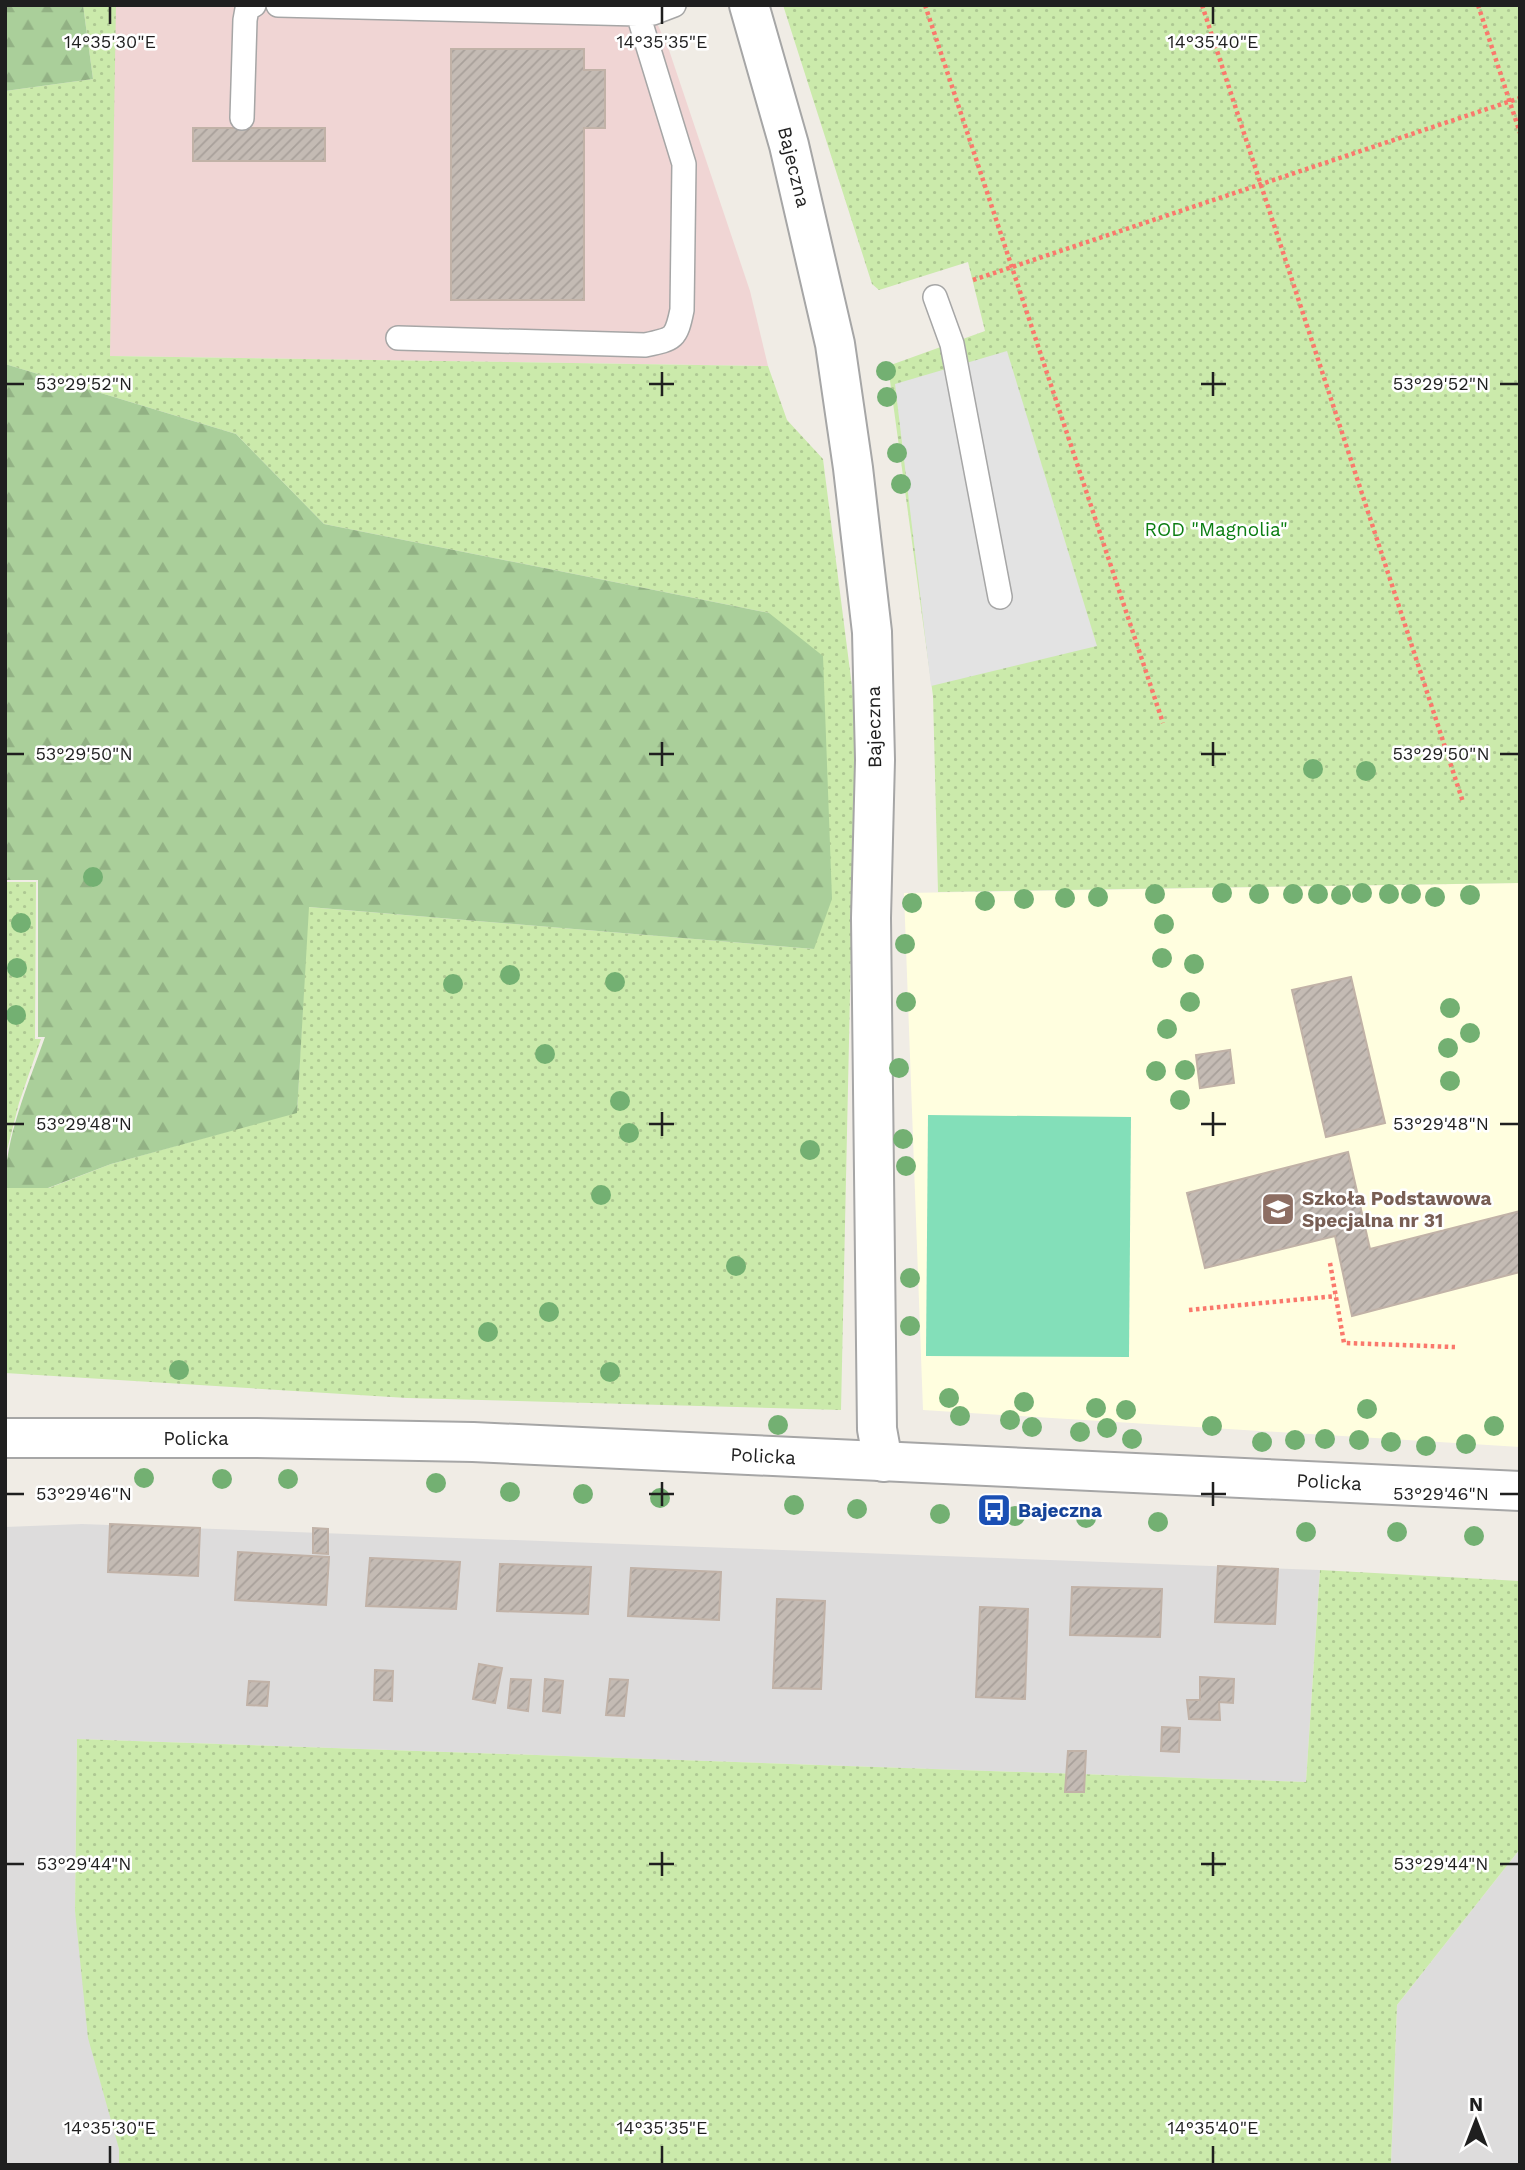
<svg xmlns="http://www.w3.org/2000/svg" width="1525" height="2170" font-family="'Work Sans',sans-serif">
  <defs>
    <pattern id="grass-dots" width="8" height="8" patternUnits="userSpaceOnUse" patternTransform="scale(1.75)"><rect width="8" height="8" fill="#cbeaab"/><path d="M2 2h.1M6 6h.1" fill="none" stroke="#aec893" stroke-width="1.8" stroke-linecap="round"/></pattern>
    <pattern id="forest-firs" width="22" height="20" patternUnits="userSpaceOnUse" patternTransform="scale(1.75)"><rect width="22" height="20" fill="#aacf9a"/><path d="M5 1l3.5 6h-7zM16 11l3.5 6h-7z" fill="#92b184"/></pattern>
    <pattern id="building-hatch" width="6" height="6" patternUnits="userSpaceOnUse" patternTransform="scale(1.75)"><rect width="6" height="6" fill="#c4bbb4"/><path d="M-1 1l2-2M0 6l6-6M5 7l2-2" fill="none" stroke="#a8a09a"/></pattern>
  </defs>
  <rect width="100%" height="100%" fill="#f0ece5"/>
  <path fill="#dddcdc" d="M 82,1524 L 1320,1570 L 1306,1782 L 77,1739 L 75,1911 L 119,2149 L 119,2165 L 5,2165 L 5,1527 Z
    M 1520,1849 L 1520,2165 L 1391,2165 L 1397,2005 Z"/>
  <path fill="#f0d5d4" d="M 112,5 L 649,5 L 669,50 L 750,291 L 768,366 L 110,356 Z"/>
  <path fill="#fffedf" d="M 1520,883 L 1520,1447 L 923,1410 L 904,893 Z"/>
  <path fill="url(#grass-dots)" d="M 83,5 L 116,5 L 110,356 L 768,366 L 787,420 L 823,459 L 856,718 L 841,1410 L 407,1398 L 5,1373 L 5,1188 L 49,1188 L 111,1164 L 297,1112 L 308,907 L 814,949 L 769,613 L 324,524 L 236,434 L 5,364 L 5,91 L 93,79 Z
    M 783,5 L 1520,5 L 1520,883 L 938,892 L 933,696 L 888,366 L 985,331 L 968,262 L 879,290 L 872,284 Z
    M 5,882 L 36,882 L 35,1039 L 41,1039 L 19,1103 L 5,1158 Z
    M 1320,1570 L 1520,1581 L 1520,1849 L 1397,2005 L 1391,2165 L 119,2165 L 119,2149 L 88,2038 L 75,1911 L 77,1739 L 1306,1782 Z"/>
  <path fill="url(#forest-firs)" d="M 5,5 L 83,5 L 93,79 L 5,91 Z
    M 5,364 L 236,434 L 324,524 L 769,613 L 823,656 L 832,899 L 814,949 L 309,907 L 297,1113 L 111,1164 L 48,1188 L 5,1188 C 5,1137 28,1085 45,1037 L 38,1037 L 38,880 L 5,880 Z"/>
  <path fill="#83dfb9" d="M 928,1115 L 1131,1117 L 1129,1357 L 926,1356 Z"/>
  <path fill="#e3e3e3" d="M 1007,351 L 1097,646 L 931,686 L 895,384 Z"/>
  <path fill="url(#building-hatch)" stroke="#c1b2a7" stroke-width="2" d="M 451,49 L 584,49 L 584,70 L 605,70 L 605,128 L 584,128 L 584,300 L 451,300 Z
    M 193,128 L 325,128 L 325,161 L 193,161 Z
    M 1351,977 L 1385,1123 L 1326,1137 L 1292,990 Z
    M 1230,1050 L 1234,1083 L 1200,1088 L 1196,1055 Z
    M 1348,1152 L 1370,1249 L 1520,1211 L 1520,1272 L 1352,1316 L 1335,1236 L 1205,1268 L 1187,1193 Z
    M 110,1524 L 200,1528 L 198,1576 L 108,1572 Z
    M 313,1528 L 328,1529 L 328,1554 L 313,1553 Z
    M 238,1552 L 329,1557 L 326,1605 L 235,1600 Z
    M 370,1558 L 460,1562 L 456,1609 L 366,1606 Z
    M 500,1564 L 591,1567 L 588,1614 L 497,1611 Z
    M 1218,1566 L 1278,1569 L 1275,1624 L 1215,1622 Z
    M 631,1568 L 721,1572 L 719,1620 L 628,1616 Z
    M 1072,1587 L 1162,1589 L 1160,1637 L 1070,1635 Z
    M 777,1599 L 825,1601 L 821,1689 L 773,1688 Z
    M 980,1607 L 1028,1609 L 1025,1699 L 976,1697 Z
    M 479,1664 L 502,1668 L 495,1703 L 473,1699 Z
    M 375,1670 L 393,1671 L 392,1701 L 374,1700 Z
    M 1200,1677 L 1234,1679 L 1233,1703 L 1219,1702 L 1220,1720 L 1189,1719 L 1187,1700 L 1200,1700 Z
    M 511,1679 L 531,1680 L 528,1711 L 508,1708 Z
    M 545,1679 L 563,1681 L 560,1713 L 543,1711 Z
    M 610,1679 L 628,1680 L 624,1716 L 606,1715 Z
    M 249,1681 L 269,1682 L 267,1706 L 247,1705 Z
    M 1162,1727 L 1180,1728 L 1179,1752 L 1161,1751 Z
    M 1068,1751 L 1086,1751 L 1084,1792 L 1065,1792 Z"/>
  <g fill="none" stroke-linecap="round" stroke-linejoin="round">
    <g stroke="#a6a6a6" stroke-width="26">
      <path id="service" d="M 278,5 L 638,14 L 653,13 L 674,5
        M 242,118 L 245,20 L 247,9 L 254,5
        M 935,297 L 952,344 L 1000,597
        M 398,338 L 645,345 C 674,339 676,339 682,310 L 684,164 L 638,14"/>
    </g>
    <g stroke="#a6a6a6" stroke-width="42">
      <path id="minor" d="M 749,5 L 789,145 L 835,344 L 853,468 L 872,632 L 875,760 L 871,918 L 877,1429 L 883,1462"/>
    </g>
    <g stroke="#a6a6a6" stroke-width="42">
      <path id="tertiary" d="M 5,1438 L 257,1438 L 473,1442 L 1520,1491"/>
    </g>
    <path stroke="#fa786c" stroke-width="4.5" stroke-dasharray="3.5 3.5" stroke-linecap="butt" d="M 925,5 L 1163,723
      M 1202,5 L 1463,802
      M 1478,5 L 1520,133
      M 973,280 L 1520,98
      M 1330,1263 L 1344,1343 L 1455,1347
      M 1189,1310 L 1336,1296"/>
    <use href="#service" stroke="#fff" stroke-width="23"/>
    <use href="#minor" stroke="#fff" stroke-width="38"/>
    <use href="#tertiary" stroke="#fff" stroke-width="38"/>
  </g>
  <g fill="#73b072">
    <circle cx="886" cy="371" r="10"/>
    <circle cx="887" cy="397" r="10"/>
    <circle cx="897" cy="453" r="10"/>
    <circle cx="901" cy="484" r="10"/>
    <circle cx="1313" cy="769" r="10"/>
    <circle cx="1366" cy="771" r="10"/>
    <circle cx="93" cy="877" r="10"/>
    <circle cx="1222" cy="893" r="10"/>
    <circle cx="1362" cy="893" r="10"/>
    <circle cx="1155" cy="894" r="10"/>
    <circle cx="1259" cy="894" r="10"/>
    <circle cx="1293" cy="894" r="10"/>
    <circle cx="1318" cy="894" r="10"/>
    <circle cx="1389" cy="894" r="10"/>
    <circle cx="1411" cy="894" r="10"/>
    <circle cx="1341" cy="895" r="10"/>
    <circle cx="1470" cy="895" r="10"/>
    <circle cx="1098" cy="897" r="10"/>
    <circle cx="1435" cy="897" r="10"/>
    <circle cx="1065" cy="898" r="10"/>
    <circle cx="1024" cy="899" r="10"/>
    <circle cx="985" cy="901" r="10"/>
    <circle cx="912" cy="903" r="10"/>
    <circle cx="21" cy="923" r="10"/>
    <circle cx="1164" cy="924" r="10"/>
    <circle cx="905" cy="944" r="10"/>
    <circle cx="1162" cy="958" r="10"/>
    <circle cx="1194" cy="964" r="10"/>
    <circle cx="17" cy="968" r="10"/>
    <circle cx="510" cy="975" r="10"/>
    <circle cx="615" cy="982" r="10"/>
    <circle cx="453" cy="984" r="10"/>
    <circle cx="906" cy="1002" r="10"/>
    <circle cx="1190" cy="1002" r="10"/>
    <circle cx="1450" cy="1008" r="10"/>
    <circle cx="16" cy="1015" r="10"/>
    <circle cx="1167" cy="1029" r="10"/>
    <circle cx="1470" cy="1033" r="10"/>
    <circle cx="1448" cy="1048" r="10"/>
    <circle cx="545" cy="1054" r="10"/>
    <circle cx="899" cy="1068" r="10"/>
    <circle cx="1185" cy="1070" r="10"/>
    <circle cx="1156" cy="1071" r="10"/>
    <circle cx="1450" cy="1081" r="10"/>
    <circle cx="1180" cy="1100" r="10"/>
    <circle cx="620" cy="1101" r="10"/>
    <circle cx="629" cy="1133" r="10"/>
    <circle cx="903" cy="1139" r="10"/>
    <circle cx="810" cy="1150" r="10"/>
    <circle cx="906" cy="1166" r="10"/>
    <circle cx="601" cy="1195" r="10"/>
    <circle cx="736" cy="1266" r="10"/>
    <circle cx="910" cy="1278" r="10"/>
    <circle cx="549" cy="1312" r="10"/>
    <circle cx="910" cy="1326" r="10"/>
    <circle cx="488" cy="1332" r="10"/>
    <circle cx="179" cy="1370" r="10"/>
    <circle cx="610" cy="1372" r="10"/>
    <circle cx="949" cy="1398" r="10"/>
    <circle cx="1024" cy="1402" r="10"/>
    <circle cx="1096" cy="1408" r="10"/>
    <circle cx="1367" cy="1409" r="10"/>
    <circle cx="1126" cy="1410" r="10"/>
    <circle cx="960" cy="1416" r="10"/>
    <circle cx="1010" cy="1420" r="10"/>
    <circle cx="778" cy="1425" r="10"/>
    <circle cx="1212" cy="1426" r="10"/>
    <circle cx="1494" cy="1426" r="10"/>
    <circle cx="1032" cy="1427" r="10"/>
    <circle cx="1107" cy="1428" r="10"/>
    <circle cx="1080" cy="1432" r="10"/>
    <circle cx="1132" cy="1439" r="10"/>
    <circle cx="1325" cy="1439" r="10"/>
    <circle cx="1295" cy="1440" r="10"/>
    <circle cx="1359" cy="1440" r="10"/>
    <circle cx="1262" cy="1442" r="10"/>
    <circle cx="1391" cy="1442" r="10"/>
    <circle cx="1466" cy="1444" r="10"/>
    <circle cx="1426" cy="1446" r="10"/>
    <circle cx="144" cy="1478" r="10"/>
    <circle cx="222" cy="1479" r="10"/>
    <circle cx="288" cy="1479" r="10"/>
    <circle cx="436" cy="1483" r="10"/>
    <circle cx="510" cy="1492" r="10"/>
    <circle cx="583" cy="1494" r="10"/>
    <circle cx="660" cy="1498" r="10"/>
    <circle cx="794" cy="1505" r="10"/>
    <circle cx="857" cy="1509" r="10"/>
    <circle cx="940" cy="1514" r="10"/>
    <circle cx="1015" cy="1516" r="10"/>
    <circle cx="1086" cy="1518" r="10"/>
    <circle cx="1158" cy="1522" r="10"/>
    <circle cx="1306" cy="1532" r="10"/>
    <circle cx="1397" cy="1532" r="10"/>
    <circle cx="1474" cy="1536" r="10"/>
  </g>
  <path fill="none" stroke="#1f1f1f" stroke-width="2.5" d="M 110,7 L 110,24M 662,7 L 662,24M 1213,7 L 1213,24M 662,372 L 662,396M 1213,372 L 1213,396M 7,384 L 24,384M 649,384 L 674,384M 1201,384 L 1226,384M 1500,384 L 1518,384M 662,742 L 662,766M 1213,742 L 1213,766M 7,754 L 24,754M 649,754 L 674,754M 1201,754 L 1226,754M 1500,754 L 1518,754M 662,1112 L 662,1136M 1213,1112 L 1213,1136M 7,1124 L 24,1124M 649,1124 L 674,1124M 1201,1124 L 1226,1124M 1500,1124 L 1518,1124M 662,1482 L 662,1506M 1213,1482 L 1213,1506M 7,1494 L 24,1494M 649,1494 L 674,1494M 1201,1494 L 1226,1494M 1500,1494 L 1518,1494M 662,1852 L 662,1876M 1213,1852 L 1213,1876M 7,1864 L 24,1864M 649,1864 L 674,1864M 1201,1864 L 1226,1864M 1500,1864 L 1518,1864M 110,2146 L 110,2163M 662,2146 L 662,2163M 1213,2146 L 1213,2163"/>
  <defs>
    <g id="school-square" transform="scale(1.75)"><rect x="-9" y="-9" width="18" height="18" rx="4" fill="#8d6e63" stroke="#fff"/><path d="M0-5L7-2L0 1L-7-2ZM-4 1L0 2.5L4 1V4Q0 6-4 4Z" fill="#fff"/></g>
    <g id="bus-square" transform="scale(1.75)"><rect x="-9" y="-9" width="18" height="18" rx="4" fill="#1a4fb4" stroke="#fff"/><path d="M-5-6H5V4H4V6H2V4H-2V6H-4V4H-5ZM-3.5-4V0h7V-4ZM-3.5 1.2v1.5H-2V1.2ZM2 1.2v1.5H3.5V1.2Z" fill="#fff"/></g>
  </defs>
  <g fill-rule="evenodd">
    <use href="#school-square" x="1278" y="1209"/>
    <use href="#bus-square" x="994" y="1510"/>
  </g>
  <g text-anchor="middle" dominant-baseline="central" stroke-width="5" stroke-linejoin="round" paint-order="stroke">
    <g font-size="19" fill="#1f1f1f" stroke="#fff">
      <text transform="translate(794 167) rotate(76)">Bajeczna</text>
      <text transform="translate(874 727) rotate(-91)">Bajeczna</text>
      <text x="196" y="1438">Policka</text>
      <text transform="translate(763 1456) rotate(3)">Policka</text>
      <text transform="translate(1329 1482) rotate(3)">Policka</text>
    </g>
    <g font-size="19" fill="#0c7e13" stroke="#fff">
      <text x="1216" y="529">ROD "Magnolia"</text>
    </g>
    <g font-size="19" font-weight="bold" fill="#785e54" stroke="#fff" text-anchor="start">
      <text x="1302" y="1198">Szkoła Podstawowa<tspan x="1302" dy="22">Specjalna nr 31</tspan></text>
    </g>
    <g font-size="19" font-weight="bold" fill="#164399" stroke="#fff" text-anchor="start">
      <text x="1018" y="1510">Bajeczna</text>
    </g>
  </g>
  <g font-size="18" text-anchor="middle" fill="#1f1f1f" stroke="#fff" stroke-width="5" stroke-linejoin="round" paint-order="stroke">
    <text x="110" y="48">14°35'30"E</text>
    <text x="662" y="48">14°35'35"E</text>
    <text x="1213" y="48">14°35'40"E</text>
    <text x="84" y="390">53°29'52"N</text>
    <text x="1441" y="390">53°29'52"N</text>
    <text x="84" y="760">53°29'50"N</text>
    <text x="1441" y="760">53°29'50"N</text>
    <text x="84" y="1130">53°29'48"N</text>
    <text x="1441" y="1130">53°29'48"N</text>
    <text x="84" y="1500">53°29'46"N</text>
    <text x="1441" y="1500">53°29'46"N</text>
    <text x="84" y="1870">53°29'44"N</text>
    <text x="1441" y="1870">53°29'44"N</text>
    <text x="110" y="2134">14°35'30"E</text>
    <text x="662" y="2134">14°35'35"E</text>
    <text x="1213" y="2134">14°35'40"E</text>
  </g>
  <rect width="1525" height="2170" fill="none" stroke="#1f1f1f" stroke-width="14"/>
  <g transform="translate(1476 2121)" stroke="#ffffff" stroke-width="5" paint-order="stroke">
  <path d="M0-5L12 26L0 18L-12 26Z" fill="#1f1f1f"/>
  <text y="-10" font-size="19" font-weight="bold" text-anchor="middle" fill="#1f1f1f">N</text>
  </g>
</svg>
